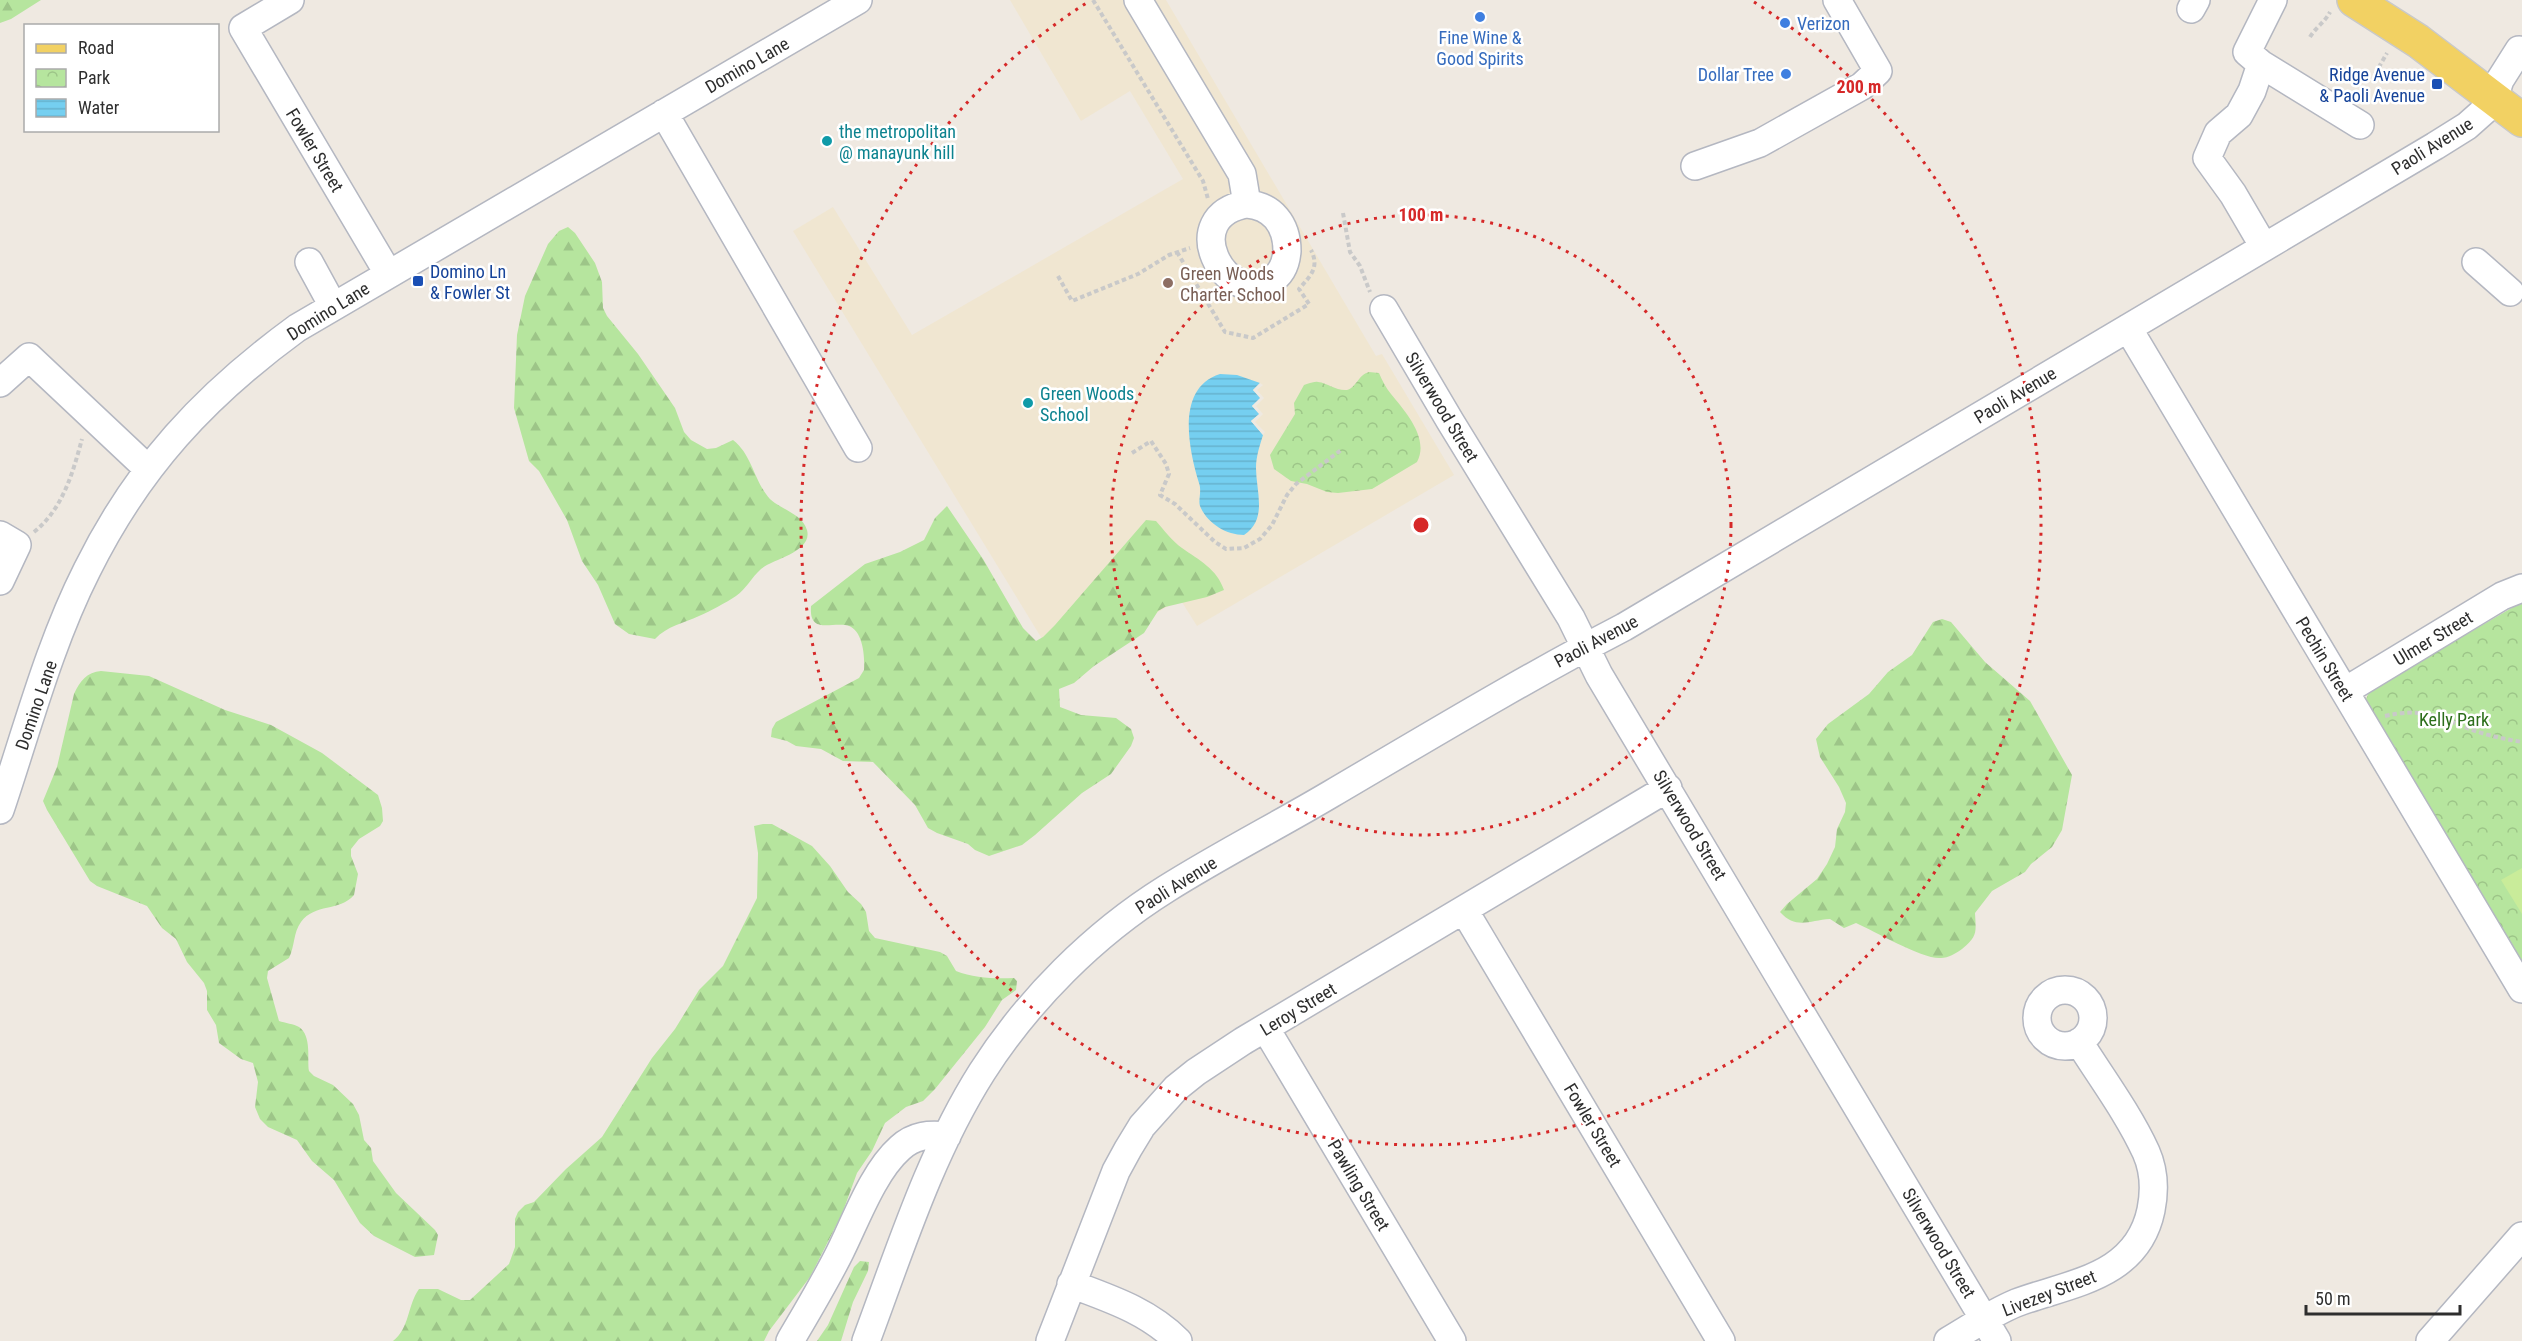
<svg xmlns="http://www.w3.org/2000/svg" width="2522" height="1341" font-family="'Roboto Condensed',sans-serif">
  <defs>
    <pattern id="forest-firs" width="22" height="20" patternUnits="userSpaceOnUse" patternTransform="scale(1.5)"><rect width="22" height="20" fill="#b6e59e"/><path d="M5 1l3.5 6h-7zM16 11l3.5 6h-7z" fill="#9dc588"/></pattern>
    <pattern id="park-crowns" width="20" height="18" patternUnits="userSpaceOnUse" patternTransform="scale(1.5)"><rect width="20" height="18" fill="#b6e59e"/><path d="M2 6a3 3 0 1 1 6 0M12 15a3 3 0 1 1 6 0" fill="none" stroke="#9dc588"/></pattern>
    <pattern id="water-rules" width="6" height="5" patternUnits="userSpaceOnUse" patternTransform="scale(1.5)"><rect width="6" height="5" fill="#75cff0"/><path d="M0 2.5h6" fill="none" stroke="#66b2ce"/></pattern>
  </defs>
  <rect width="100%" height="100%" fill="#efe9e1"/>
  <path fill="#f0e6d1" d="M 1010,0 L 1166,0 L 1376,356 L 1382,354 L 1454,475 L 1197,626 L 1180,599 L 1061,670 L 793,231 L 833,207 L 912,335 L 1183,179 L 1130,91 L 1081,121 Z"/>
  <path fill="url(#forest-firs)" d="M 0,0 L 41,0 L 11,19 L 0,23 Z
    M 568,227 L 575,233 L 595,263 L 602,282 L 603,308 L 607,316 L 638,354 L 675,408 L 684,432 L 691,440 L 707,449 L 716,448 L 733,440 C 751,454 753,476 766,494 C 775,509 801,511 807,530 C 813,552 773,559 761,569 C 752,577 746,589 736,596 C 725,603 711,611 699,616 C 684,623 667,626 655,639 L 629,634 L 615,624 L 598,585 L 582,561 L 567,520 L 539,471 L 529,461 L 514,408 L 517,335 L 525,296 L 548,244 L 559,231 Z
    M 947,506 L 983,559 L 1023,628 L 1036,641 L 1043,637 L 1055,625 L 1146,520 L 1156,521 C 1164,530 1172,541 1182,548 C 1199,560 1217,569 1224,590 L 1207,597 L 1165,607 L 1158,611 L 1144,633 L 1094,666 L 1074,683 L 1059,689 L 1060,707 L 1081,715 L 1116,718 L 1131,729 L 1134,738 L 1131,746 L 1111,774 L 1082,793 L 1035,835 L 1022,845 L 989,856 L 975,850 L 968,844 L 937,833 L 928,828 L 915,805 L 873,762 L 843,761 L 821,749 L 796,746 L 787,741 L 771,737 L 772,729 L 776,722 L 859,678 L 864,670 C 865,656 863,627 845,625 C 828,623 809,633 811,606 L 865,564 L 900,552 L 924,540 L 935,518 Z
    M 1942,619 L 1951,622 L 1985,662 L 2030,701 L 2072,775 L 2062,830 L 2052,847 L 2031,864 L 2025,872 L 1992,891 L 1975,913 C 1976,932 1978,936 1962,949 C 1957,953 1948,958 1941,958 C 1924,960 1874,931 1856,923 L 1844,928 L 1830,919 C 1810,920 1796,930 1780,912 L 1787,904 L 1817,879 L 1827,864 L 1835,847 L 1837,829 L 1845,812 L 1846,803 L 1839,787 L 1820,757 L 1816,739 L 1828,724 L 1869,694 L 1888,672 L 1912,655 L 1933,622 Z
    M 101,671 L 149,676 L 225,710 L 271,725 L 322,753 L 378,795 L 382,808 L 383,821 L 380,826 L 359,839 L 351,849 L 351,856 L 358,874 L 354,895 C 339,912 315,903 301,922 C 293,933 295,946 289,958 L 268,971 L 267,978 L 279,1021 C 285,1023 294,1024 299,1027 C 312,1036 307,1059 309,1071 L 314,1076 L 333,1085 L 353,1104 L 359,1115 L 364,1140 L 371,1148 L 373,1161 L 396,1193 L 435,1230 L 438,1235 L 434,1255 L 415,1257 L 374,1236 L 360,1223 L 334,1180 L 312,1161 L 297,1140 L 268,1127 L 260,1119 L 255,1107 L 258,1082 L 253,1063 L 241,1059 L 219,1043 L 216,1025 L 207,1010 L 207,991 L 204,983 L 187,962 L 176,939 L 162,928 L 147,906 L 97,886 L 90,881 L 47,810 L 43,801 L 57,767 L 74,694 C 80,681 87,672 101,671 Z
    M 763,824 L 772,824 L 812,846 L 830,866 L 848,892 L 861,904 L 866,912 L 869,931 L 875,938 L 940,952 L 947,956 L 956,971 C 974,978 995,979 1014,978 L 1017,981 L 1016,990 L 1002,1000 L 985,1027 L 935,1089 L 923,1101 L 906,1107 L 885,1123 L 872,1151 L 857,1173 L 842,1214 L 810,1277 L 769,1331 L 764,1341 L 393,1341 C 410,1328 407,1306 419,1289 L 438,1289 L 461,1300 L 470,1300 L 509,1264 L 515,1247 L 515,1219 L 518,1212 L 525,1205 L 534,1202 L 566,1169 L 602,1137 L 652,1058 L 675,1029 L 699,990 L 723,966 L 757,898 L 758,853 L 754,826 Z
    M 860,1261 L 869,1262 L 868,1271 L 853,1302 L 841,1341 L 817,1341 L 828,1325 L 854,1267 Z"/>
  <path fill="url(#park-crowns)" d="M 1369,372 L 1379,373 C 1382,380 1386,388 1391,394 C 1404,410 1430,438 1417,462 L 1372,489 L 1338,493 L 1327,492 L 1307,484 L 1291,481 L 1274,469 L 1270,455 L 1295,414 L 1294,403 L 1304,385 C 1308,384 1314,381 1318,382 C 1328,383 1336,391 1347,390 C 1356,388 1358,375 1369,372 Z
    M 2522,602 L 2522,965 L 2366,699 L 2370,690 Z"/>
  <path fill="#c9ec9a" d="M 2522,868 L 2522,914 L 2501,880 Z"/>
  <path fill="url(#water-rules)" d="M 1220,374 L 1237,375 L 1260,383 L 1253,390 L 1261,398 L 1252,406 L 1260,414 L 1251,421 L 1263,435 C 1260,445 1256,456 1256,468 C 1256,492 1268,519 1244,535 C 1226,535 1207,523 1200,506 C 1198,500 1202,491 1199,483 C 1189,450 1175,388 1220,374 Z"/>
  <path fill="#efe9e1" d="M 1260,383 L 1263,385 L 1257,390 L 1264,398 L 1256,406 L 1263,414 L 1255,422 L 1265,432 L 1263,435 L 1251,421 L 1259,414 L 1252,406 L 1260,398 L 1253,390 Z"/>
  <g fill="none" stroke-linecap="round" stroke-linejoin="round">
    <g stroke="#b4b7c1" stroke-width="30">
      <path id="minor" d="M 290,0 L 243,28 L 388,273
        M 1138,0 L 1242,174 L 1247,204
        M 2273,0 L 2247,52 L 2261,64 L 2360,125
        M 2191,9 L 2196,0
        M 2261,64 L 2252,91 L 2239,115 L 2218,133 L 2207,158 L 2233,194 L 2264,247
        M 664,113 L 858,448
        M 1695,166 L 1760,143 L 1862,86 L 1878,71 L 1837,0
        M 1247,204 C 1272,206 1287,224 1287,251 C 1286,264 1281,275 1270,281 C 1225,308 1176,216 1247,204 Z
        M 309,262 L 333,306
        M 2476,262 L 2510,292
        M 1384,309 L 1450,421 L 1571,618 L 1599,675 L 1997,1341
        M 2128,328 L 2522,989
        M 0,383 L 29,357 L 148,469
        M 0,535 L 17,545 L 0,581
        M 2345,691 L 2502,596 L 2522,588
        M 0,810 C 27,730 49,645 87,570 C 138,467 204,396 297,328 L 858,0
        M 1464,910 L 1721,1341
        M2037 1018a28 28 0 1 1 56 0a28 28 0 1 1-56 0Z
        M 1266,1029 L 1452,1341
        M 1071,1284 C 1111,1299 1148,1311 1178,1341
        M 790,1341 C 807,1312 825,1282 840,1252 C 856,1220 873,1172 900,1148 C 914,1135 929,1134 947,1136
        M 866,1341 C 900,1250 930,1154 982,1072 C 1028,1000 1094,934 1166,889 C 1220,855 1277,826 1331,794 C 1428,737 1524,679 1624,627 L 2435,146 L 2467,126 L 2485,110 L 2494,98 L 2500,80 L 2519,50
        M 1050,1341 L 1116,1171 L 1128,1149 L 1142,1126 L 1176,1088 L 1196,1072 L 1243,1041 L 1668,788
        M 1948,1341 C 1970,1328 1992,1313 2016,1303 C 2069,1283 2137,1278 2151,1210 C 2155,1190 2154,1170 2146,1152 C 2128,1113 2101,1077 2079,1042
        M 2430,1341 L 2522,1236"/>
    </g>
    <g stroke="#c9c9c9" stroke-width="36">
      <path id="major" d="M 2354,0 L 2418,41 L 2522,120"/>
    </g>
    <path stroke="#c9c9c9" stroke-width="4" stroke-dasharray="4.5 3" stroke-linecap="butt" d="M 1093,0 L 1203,181 L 1208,199
      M 2310,37 C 2316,27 2325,22 2330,12
      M 2375,74 L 2387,53
      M 1343,213 L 1350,252 L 1360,266 L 1370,292
      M 1177,252 L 1225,332 L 1253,338 L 1309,304 L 1299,289 C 1310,276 1320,268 1311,250
      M 1058,276 L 1072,301 L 1138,274 L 1169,255 L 1190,248
      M 1132,453 L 1151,441 L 1166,464 L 1169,474 L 1160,495 L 1175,504 L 1215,542 L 1226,549 L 1244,548 L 1260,539 L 1272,525 L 1287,495 L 1296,484 L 1341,450
      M 34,532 C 63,509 73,472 82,439
      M 2385,716 C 2420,708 2436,715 2467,728 C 2485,735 2504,739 2522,742"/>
    <use href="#minor" stroke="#fff" stroke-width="27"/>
    <use href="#major" stroke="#f2d163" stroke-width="33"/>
  </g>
  <g fill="none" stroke="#d62828" stroke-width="3" stroke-dasharray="3 6">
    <circle cx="1421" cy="525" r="310"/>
    <path d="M1754 2A620 620 0 1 1 1088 2"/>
  </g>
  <g fill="#3f7fe0" stroke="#fff" stroke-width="2">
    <circle cx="1480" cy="17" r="6"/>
    <circle cx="1785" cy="23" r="6"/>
    <circle cx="1786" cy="74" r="6"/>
  </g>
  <g fill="#1a4fb4" stroke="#fff" stroke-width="2">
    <rect x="2431" y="78" width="12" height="12" rx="3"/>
    <rect x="412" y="275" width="12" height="12" rx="3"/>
  </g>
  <g fill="#0f9aa8" stroke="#fff" stroke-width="2">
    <circle cx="827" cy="141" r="6"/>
    <circle cx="1028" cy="403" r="6"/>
  </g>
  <circle fill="#8d6e63" stroke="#fff" stroke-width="2" cx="1168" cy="283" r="6"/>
  <g text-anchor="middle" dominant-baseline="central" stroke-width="5" stroke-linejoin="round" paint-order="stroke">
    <g font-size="18" fill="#366cbe" stroke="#fff" text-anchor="start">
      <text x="1797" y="23">Verizon</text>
      <text x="1480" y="37" text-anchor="middle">Fine Wine &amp;<tspan x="1480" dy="21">Good Spirits</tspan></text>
      <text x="1774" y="74" text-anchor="end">Dollar Tree</text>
    </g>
    <g font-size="18" fill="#2e2e2e" stroke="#fff">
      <text transform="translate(747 65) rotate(-30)">Domino Lane</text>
      <text transform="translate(2432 146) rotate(-32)">Paoli Avenue</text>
      <text transform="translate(315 150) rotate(59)">Fowler Street</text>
      <text transform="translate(328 311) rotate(-32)">Domino Lane</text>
      <text transform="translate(2015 395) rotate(-31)">Paoli Avenue</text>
      <text transform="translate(1442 407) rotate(59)">Silverwood Street</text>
      <text transform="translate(2433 638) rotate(-31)">Ulmer Street</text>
      <text transform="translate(1596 641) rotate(-28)">Paoli Avenue</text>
      <text transform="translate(2325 659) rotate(59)">Pechin Street</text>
      <text transform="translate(36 705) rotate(-71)">Domino Lane</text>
      <text transform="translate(1690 825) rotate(59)">Silverwood Street</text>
      <text transform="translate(1176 885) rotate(-32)">Paoli Avenue</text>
      <text transform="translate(1298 1009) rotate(-31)">Leroy Street</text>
      <text transform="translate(1593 1125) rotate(59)">Fowler Street</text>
      <text transform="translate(1359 1185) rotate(59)">Pawling Street</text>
      <text transform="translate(1939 1243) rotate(59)">Silverwood Street</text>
      <text transform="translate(2049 1293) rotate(-21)">Livezey Street</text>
    </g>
    <g font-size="18" fill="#164399" stroke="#fff" text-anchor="end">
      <text x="2425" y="74">Ridge Avenue<tspan x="2425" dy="21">&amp; Paoli Avenue</tspan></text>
      <text x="430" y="271" text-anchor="start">Domino Ln<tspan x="430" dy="21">&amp; Fowler St</tspan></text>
    </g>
    <g font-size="18" fill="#0d838f" stroke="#fff" text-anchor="start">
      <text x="839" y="131">the metropolitan<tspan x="839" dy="21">@ manayunk hill</tspan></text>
      <text x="1040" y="393">Green Woods<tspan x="1040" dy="21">School</tspan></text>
    </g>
    <g font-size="18" fill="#785e54" stroke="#fff" text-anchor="start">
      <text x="1180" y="273">Green Woods<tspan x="1180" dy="21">Charter School</tspan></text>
    </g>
    <g font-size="18" fill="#2c6e1b" stroke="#fff">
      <text x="2454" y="719">Kelly Park</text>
    </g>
  </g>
  <circle cx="1421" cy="525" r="9" fill="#d62828" stroke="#fff" stroke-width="3"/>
  <g font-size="18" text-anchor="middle" font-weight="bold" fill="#d62828" stroke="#fff" stroke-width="5" stroke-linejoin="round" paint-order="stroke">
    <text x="1859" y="93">200 m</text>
    <text x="1421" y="221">100 m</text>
  </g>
  <rect x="24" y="24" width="195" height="108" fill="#ffffff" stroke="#ababab" stroke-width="1.5"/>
  <rect x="36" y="44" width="30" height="9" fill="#f2d163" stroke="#ababab" stroke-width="1.5"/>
  <text x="78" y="54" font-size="18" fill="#2e2e2e">Road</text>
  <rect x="36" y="69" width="30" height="18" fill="url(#park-crowns)" stroke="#ababab" stroke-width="1.5"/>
  <text x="78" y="84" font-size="18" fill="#2e2e2e">Park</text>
  <rect x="36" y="99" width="30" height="18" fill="url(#water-rules)" stroke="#ababab" stroke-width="1.5"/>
  <text x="78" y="114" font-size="18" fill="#2e2e2e">Water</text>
  <path d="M2306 1305v9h154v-9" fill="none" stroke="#2e2e2e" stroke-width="3"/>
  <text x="2315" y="1305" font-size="18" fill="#2e2e2e" stroke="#ffffff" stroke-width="4.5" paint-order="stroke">50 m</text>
</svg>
